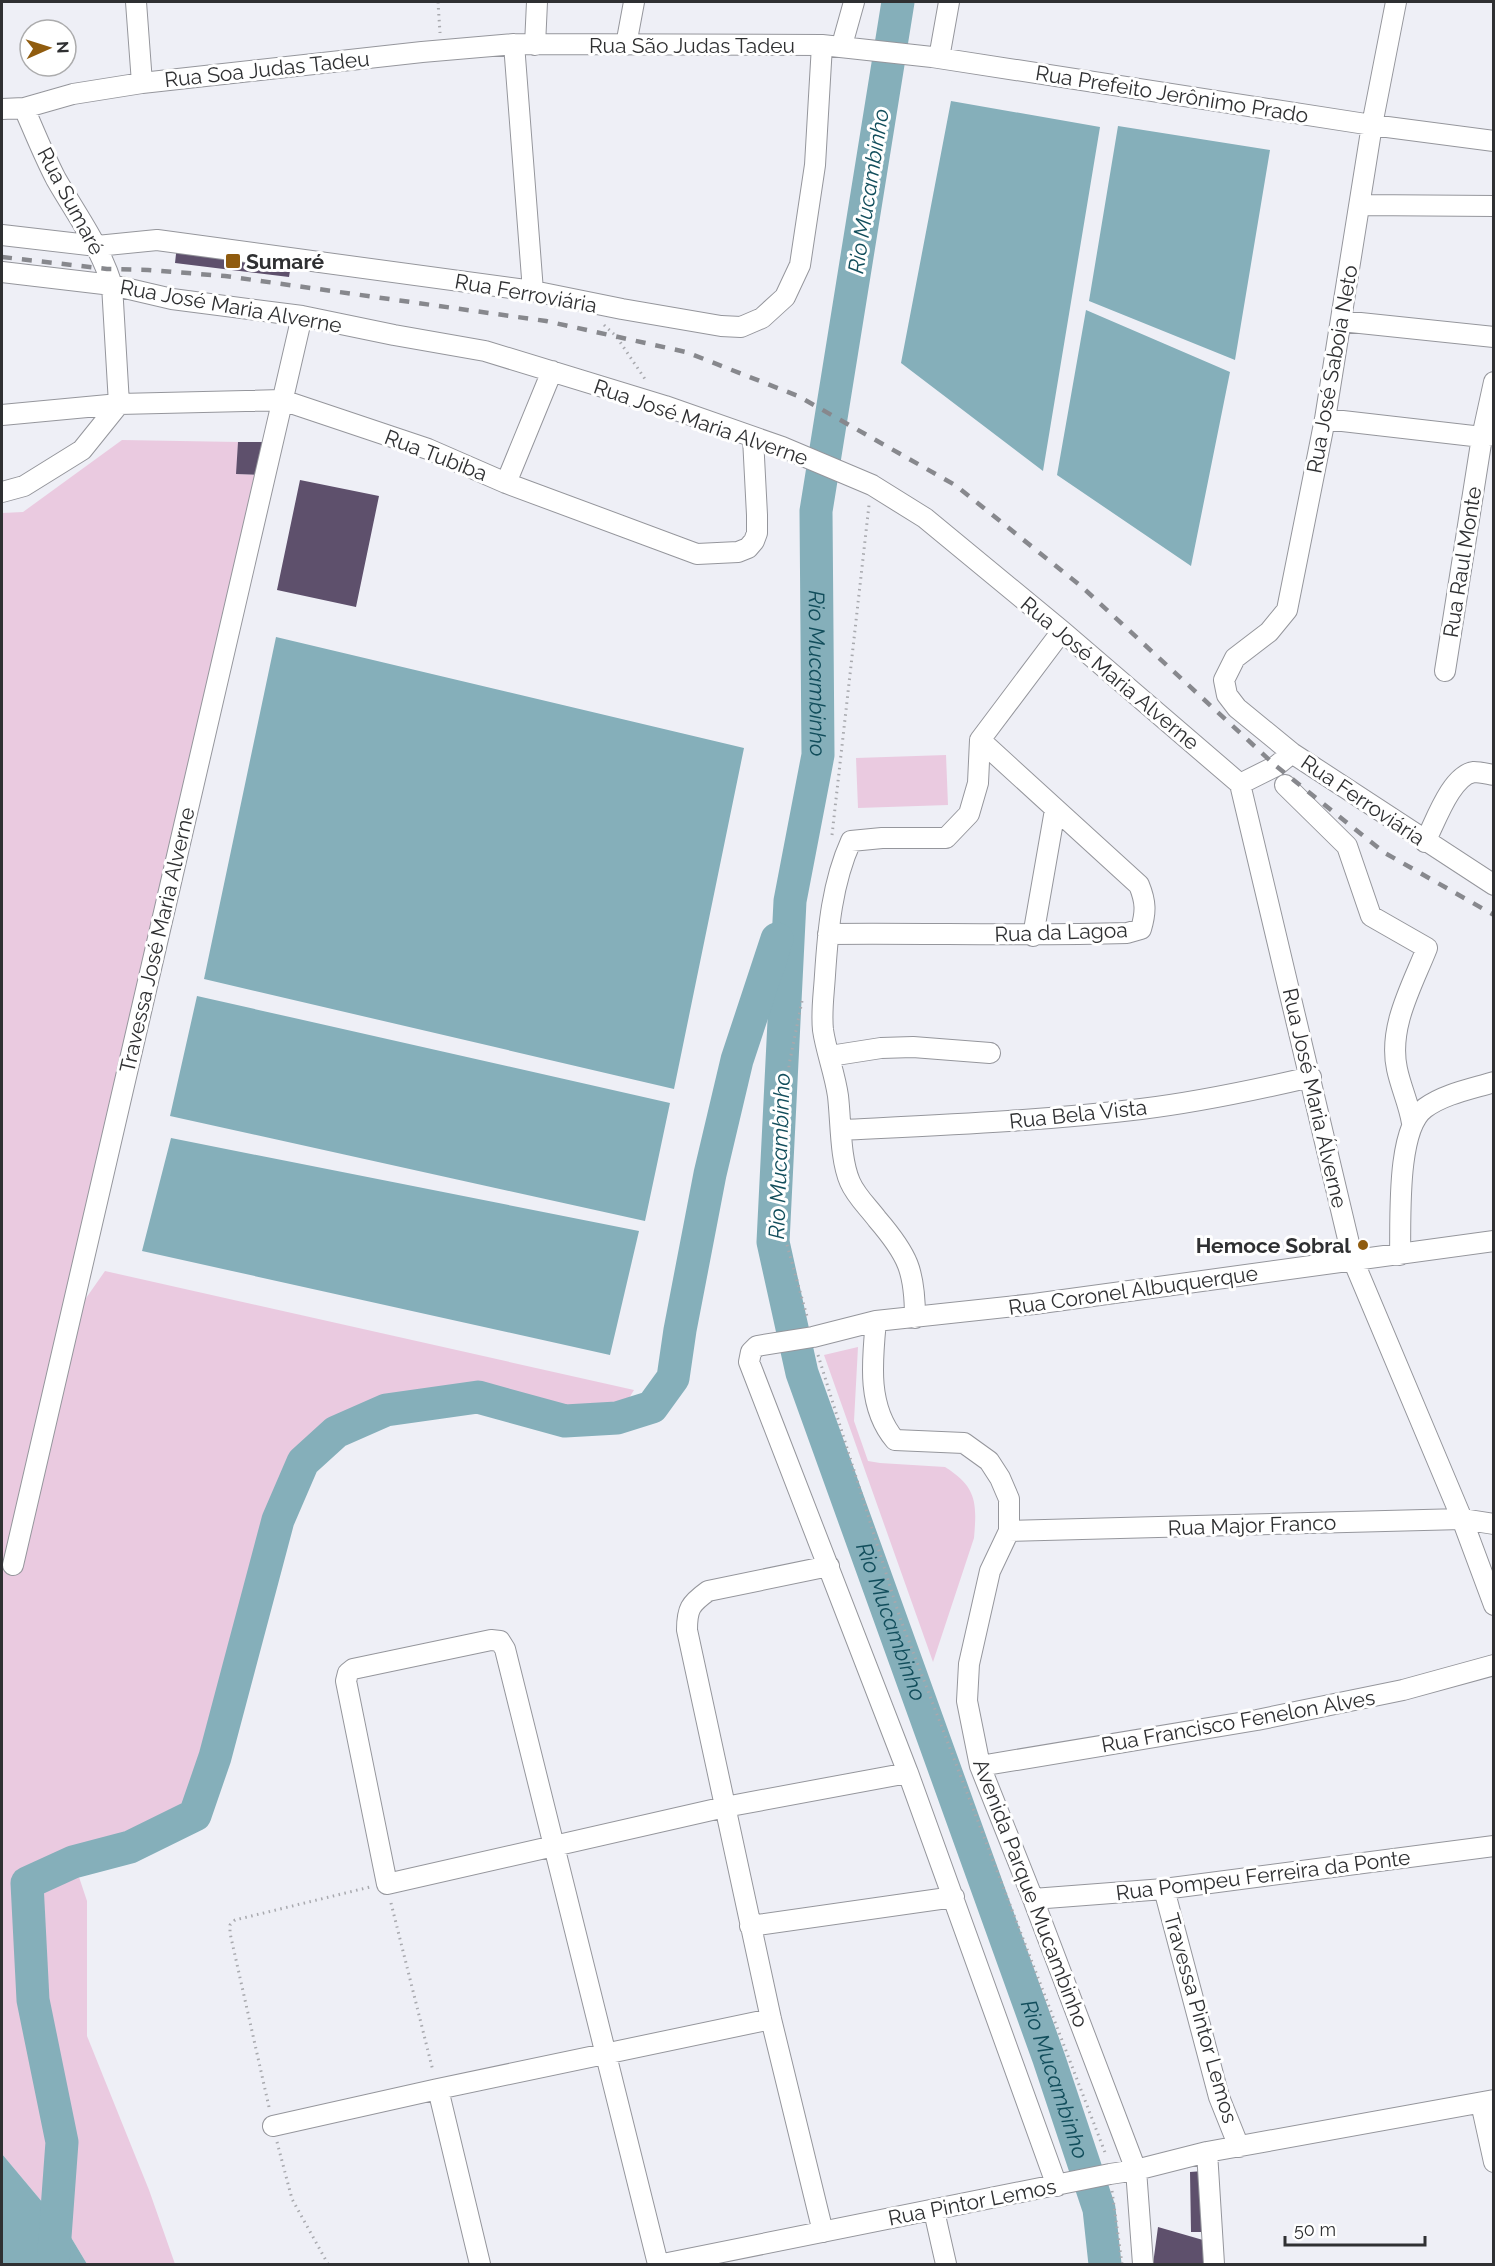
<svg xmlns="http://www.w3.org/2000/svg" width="1495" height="2266" font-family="Raleway,sans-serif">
  <rect width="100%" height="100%" fill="#eeeff6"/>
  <path fill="#eacae0" d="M 122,440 L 238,442 L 237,474 L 262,475 L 70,1321 L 105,1271 L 634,1390 L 617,1418 L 565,1421 L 478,1397 L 386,1410 L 336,1432 L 303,1462 L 278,1520 L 215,1757 L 195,1815 L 130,1847 L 74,1862 L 87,1901 L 87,2036 L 149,2190 L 175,2264 L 87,2264 L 69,2234 L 2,2154 L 2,513 L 23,512 Z
    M 946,755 L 948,805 L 858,808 L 856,758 Z
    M 858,1347 L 854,1421 L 868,1461 L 880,1463 L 945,1467 C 977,1487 977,1503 974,1538 L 933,1662 L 824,1355 Z"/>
  <path fill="#85afba" d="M 951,101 L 1100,127 L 1043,471 L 901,363 Z
    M 1118,126 L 1270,150 L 1235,360 L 1089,301 Z
    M 1086,310 L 1230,372 L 1191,566 L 1057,475 Z
    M 276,637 L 744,748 L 674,1089 L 204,979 Z
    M 197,996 L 670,1103 L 645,1221 L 170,1116 Z
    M 171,1138 L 639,1231 L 610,1355 L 142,1251 Z
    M 2,2154 L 69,2234 L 87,2264 L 2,2264 Z"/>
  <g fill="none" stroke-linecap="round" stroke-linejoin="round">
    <g stroke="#85afba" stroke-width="33">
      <path id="s1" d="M 898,2 L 816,511 L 818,755 L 790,901 L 773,1242 L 802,1373 L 1049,2059 L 1099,2209 L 1105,2264"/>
      <path d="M 53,2264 L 62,2142 L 33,2000 L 27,1883 L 73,1862 L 130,1847 L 195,1815 L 215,1757 L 278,1520 L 303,1462 L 336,1432 L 386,1410 L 478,1397 L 565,1421 L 617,1418 L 652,1407 L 673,1378 L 680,1330 L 710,1174 L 737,1060 L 777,939"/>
    </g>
  </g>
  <path fill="#5e506c" d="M 177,245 L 292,259 L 289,277 L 175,263 Z
    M 238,442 L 263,442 L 262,475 L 236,474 Z
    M 300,480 L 379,496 L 356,607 L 277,590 Z
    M 1203,2171 L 1203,2232 L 1191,2232 L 1190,2172 Z
    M 1158,2227 L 1203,2240 L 1205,2264 L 1153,2264 Z"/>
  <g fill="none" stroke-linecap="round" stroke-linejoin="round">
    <g stroke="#95969c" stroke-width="22">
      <path id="street" d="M 136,2 L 142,83
        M 1396,2 L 1372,125 L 1325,419 L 1287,610 L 1269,632 L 1235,658 L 1224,680 L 1227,695 L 1237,708 L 1292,753 L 1494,885
        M 514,44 L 533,291
        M 535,45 L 537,2
        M 626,45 L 634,2
        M 842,45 L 854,2
        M 939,58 L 949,2
        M 2,109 L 24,108 L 73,94 L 142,83 L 422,52 L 514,44 L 822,45 L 932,57 L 1372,125 L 1494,141
        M 1360,205 L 1494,206
        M 2,235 L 97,246 L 157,240 L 533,291 L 622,309 L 721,326 L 741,327 L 762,318 L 785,297 L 800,265 L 815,165 L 822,45
        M 2,272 L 112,285 L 172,299 L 302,316 L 394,335 L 485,351 L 665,406 L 782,447 L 872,485 L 925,518 L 1062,631 L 1240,784
        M 1341,321 L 1494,337
        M 2,415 L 119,404 L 282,400 L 428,449 L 506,483 L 697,554 L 738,552 L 748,548 L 754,541 L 757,533 L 757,515 L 753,438
        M 1325,419 L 1482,437 L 1494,435
        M 506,483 L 552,371
        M 2,492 L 24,486 L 82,450 L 119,404 L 112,285 C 100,246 76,214 56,179 C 44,156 34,131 24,108
        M 1445,671 L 1482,437 L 1494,382
        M 1240,784 L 1353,1260 L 1462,1519 L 1494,1605
        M 1240,784 L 1276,766 L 1292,753
        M 1285,785 L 1347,846 L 1371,916 L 1427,948 C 1412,986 1388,1027 1397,1069 C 1401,1088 1409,1104 1412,1123
        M 1425,842 C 1435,823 1451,775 1474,772 C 1480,772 1488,774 1494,775
        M 828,934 C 928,933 1027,936 1127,933 L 1141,929 C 1146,912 1146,902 1139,885 L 980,740
        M 1033,936 L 1055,810
        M 830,1056 L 881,1048 L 913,1047 L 990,1053
        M 842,1130 C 942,1125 1042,1121 1141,1109 C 1199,1102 1255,1090 1311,1077
        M 1400,1255 C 1401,1220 1396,1129 1425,1108 C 1444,1094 1471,1089 1494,1082
        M 915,1318 C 915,1271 908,1255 877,1219 C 868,1207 856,1196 850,1182 C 840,1159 841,1122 838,1096 C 835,1074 826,1051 823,1030 C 821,1011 824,993 825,975 C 828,929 832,883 851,841 L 882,838 L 946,838 L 969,814 L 978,783 L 980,740 L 1062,631
        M 876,1321 C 872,1362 867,1407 895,1440 L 964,1443 L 989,1461 L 1000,1478 L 1009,1499 L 1009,1531 L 990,1571 L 969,1664 L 967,1701 L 980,1766 L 1033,1899 L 1136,2170 L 1143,2264
        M 1009,1531 L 1462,1519 L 1494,1524
        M 13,1565 L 302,316
        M 980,1766 L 1257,1720 L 1403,1690 L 1494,1665
        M 1164,1889 L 1219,2097 L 1239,2147
        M 1033,1899 L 1164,1889 L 1494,1846
        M 750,1926 L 954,1897
        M 1481,2103 L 1494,2162
        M 273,2126 L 438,2089
        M 1207,2152 L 1214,2264
        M 1057,2186 L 908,1773 L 749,1362 L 751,1352 L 757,1346 L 813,1337 L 876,1321 L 1034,1304 L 1494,1241
        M 934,2211 L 946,2264
        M 823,2232 L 771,2019 L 687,1630 C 687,1609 690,1604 708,1591 L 829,1566
        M 480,2264 L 438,2089 L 771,2019
        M 658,2264 L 505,1649 L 500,1641 L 491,1640 L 353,1669 L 348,1673 L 346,1681 L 387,1884 L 725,1807 L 908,1773
        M 663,2264 L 1110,2174 L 1136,2170 L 1207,2152 L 1494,2100"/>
    </g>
    <path stroke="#a8a9ae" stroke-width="3" stroke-dasharray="1.5 4.5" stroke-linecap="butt" d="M 438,2 L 440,33
      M 604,325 L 616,336 L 645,379
      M 832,835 L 869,505
      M 802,1001 L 789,1065 L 782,1227 L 808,1320
      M 818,1355 L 900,1618 L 1106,2155
      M 391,1903 L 433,2071
      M 269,2107 L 230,1933 L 230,1925 L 235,1920 L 370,1887
      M 277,2142 L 292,2199 L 328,2264
      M 1112,2191 L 1122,2264"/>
    <use href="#street" stroke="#fff" stroke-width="20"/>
    <path stroke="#87888d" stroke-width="4.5" stroke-dasharray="10 10" stroke-linecap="butt" d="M 2,257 L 107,269 L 148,270 L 225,276 L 546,321 L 686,352 L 798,396 L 955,485 L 1081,586 L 1276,766 L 1385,853 L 1494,915"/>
  </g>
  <g fill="#905c0f" stroke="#fff" stroke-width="2">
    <rect x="225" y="253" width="16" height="16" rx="3"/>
    <circle cx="1363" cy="1245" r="6"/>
  </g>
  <g text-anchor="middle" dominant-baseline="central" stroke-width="6" stroke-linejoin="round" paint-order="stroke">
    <g font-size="21" fill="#2f3032" stroke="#fff">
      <text x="692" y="45">Rua São Judas Tadeu</text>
      <text transform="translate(267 69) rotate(-6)">Rua Soa Judas Tadeu</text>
      <text transform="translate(1172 94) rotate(9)">Rua Prefeito Jerônimo Prado</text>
      <text transform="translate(71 201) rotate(62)">Rua Sumaré</text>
      <text transform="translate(526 293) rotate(10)">Rua Ferroviária</text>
      <text transform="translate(231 306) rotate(10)">Rua José Maria Alverne</text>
      <text transform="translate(1332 369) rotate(-80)">Rua José Saboia Neto</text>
      <text transform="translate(701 422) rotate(19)">Rua José Maria Alverne</text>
      <text transform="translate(436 455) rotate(21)">Rua Tubiba</text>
      <text transform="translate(1462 562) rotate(-81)">Rua Raul Monte</text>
      <text transform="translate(1110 673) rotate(40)">Rua José Maria Alverne</text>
      <text transform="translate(1363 800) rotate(34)">Rua Ferroviária</text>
      <text transform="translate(1061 932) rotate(-2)">Rua da Lagoa</text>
      <text transform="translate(157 940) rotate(-77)">Travessa José Maria Alverne</text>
      <text transform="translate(1315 1098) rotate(77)">Rua José Maria Álverne</text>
      <text transform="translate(1078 1114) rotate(-6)">Rua Bela Vista</text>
      <text transform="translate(1133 1290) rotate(-8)">Rua Coronel Albuquerque</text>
      <text transform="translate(1252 1525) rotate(-2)">Rua Major Franco</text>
      <text transform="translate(1238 1721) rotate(-10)">Rua Francisco Fenelon Alves</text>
      <text transform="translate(1263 1875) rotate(-7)">Rua Pompeu Ferreira da Ponte</text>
      <text transform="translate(1031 1893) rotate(69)">Avenida Parque Mucambinho</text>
      <text transform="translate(1201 2018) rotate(74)">Travessa Pintor Lemos</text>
      <text transform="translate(972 2202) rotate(-11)">Rua Pintor Lemos</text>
    </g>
    <g font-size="21" font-weight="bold" fill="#2f3032" stroke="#fff" text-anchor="start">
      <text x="246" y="261">Sumaré</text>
      <text x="1351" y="1245" text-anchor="end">Hemoce Sobral</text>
    </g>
    <g font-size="22" font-style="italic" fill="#114d5b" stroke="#fff">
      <text transform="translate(868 191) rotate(-81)">Rio Mucambinho</text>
      <text stroke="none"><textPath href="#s1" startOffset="678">Rio Mucambinho</textPath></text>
      <text transform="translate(779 1156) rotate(-88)">Rio Mucambinho</text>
      <text stroke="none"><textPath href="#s1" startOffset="1648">Rio Mucambinho</textPath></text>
      <text stroke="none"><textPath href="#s1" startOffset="2134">Rio Mucambinho</textPath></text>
    </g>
  </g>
  <rect width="1495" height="2266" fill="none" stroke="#2f3032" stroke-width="6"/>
  <g transform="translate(48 48) rotate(87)"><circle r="28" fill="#ffffff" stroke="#acacad" stroke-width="1.5"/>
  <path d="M0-4.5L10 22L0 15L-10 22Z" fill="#905c0f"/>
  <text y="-9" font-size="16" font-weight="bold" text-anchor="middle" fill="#2f3032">N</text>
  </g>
  <path d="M1285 2236v9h140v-9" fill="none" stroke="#2f3032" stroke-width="3"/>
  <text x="1294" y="2236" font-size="18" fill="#2f3032" stroke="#ffffff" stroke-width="4.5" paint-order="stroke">50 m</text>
</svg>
